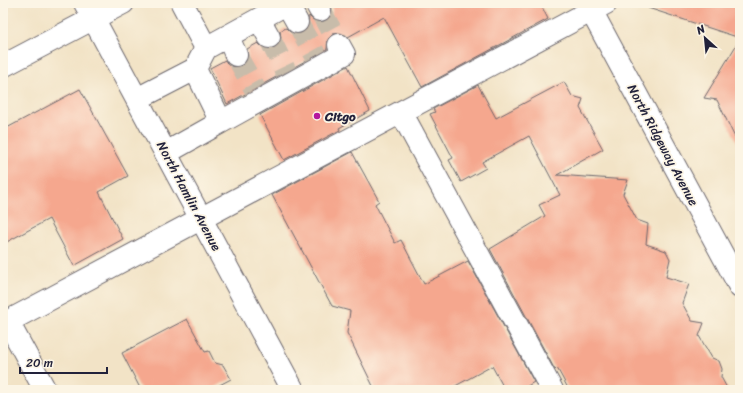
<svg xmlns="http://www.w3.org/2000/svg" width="743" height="393" font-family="Sriracha,sans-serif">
  <rect width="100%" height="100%" fill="#fcf5e5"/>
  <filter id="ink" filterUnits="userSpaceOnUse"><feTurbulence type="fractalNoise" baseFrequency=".025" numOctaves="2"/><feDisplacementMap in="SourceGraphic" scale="8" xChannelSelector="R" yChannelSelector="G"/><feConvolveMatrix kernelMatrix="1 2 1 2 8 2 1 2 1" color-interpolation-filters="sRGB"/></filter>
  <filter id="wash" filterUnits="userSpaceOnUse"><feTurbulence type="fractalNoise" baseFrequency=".012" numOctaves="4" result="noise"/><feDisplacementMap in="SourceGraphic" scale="16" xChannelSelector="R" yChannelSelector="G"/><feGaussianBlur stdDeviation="0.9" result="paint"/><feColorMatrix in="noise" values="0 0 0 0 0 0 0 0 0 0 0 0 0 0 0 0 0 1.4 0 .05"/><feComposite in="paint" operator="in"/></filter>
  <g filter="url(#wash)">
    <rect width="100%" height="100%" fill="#f2e3c6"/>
    <g id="blocks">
      <path fill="#f5a78e" d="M 334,3 L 540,3 L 548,19 L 422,87 L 384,17 L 348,37 L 340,33 L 333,34 L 328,39 L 327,49 L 227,104 L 210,68 L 225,60 L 228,65 L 234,67 L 241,66 L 246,63 L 248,57 L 247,49 L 258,43 L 263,48 L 268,49 L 275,48 L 280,43 L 281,38 L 280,31 L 286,28 L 291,33 L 296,34 L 303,33 L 308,28 L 309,16 L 314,21 L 320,22 L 326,21 L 331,16 L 332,10 L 331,4 Z
        M 648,3 L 740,3 L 740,38 L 648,8 Z
        M 740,39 L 740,148 L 717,100 L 704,98 Z
        M 348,66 L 370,111 L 339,128 L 340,130 L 284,160 L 260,115 Z
        M 564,82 L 572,96 L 583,99 L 580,108 L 603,149 L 557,175 L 628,180 L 623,194 L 637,220 L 648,224 L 646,244 L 666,251 L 670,259 L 666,277 L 689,284 L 682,303 L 692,321 L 704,323 L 699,336 L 712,358 L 719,361 L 722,369 L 721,377 L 728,390 L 569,390 L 557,368 L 555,370 L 490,249 L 545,216 L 539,205 L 560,195 L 529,136 L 482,162 L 486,168 L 461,182 L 449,160 L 453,158 L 430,114 L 435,112 L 433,109 L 478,85 L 496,118 Z
        M 80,89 L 128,176 L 99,192 L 123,239 L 74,266 L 49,219 L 3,244 L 3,130 Z
        M 352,152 L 379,201 L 375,204 L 395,243 L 401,240 L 424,284 L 468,261 L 534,382 L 521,390 L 505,390 L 492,366 L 448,390 L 375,390 L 347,333 L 350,311 L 332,306 L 272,195 Z
        M 187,319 L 205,352 L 209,351 L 215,363 L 223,365 L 231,379 L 210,390 L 141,390 L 122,353 Z"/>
    </g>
  </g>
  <g filter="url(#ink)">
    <use href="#blocks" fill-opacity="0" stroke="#6b666c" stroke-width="1"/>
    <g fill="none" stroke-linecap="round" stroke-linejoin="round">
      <path stroke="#c8bcaa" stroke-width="22" stroke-dasharray="22 11" stroke-linecap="butt" d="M 320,10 L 339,45
        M 297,22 L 316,56
        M 269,37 L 286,72
        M 236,55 L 255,89"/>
      <g stroke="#6b666c" stroke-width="24">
        <path id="minor" d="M 85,3 L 293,390
          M 182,3 L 206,48 L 195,69 L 221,122 L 344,54 L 339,45
          M 316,3 L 320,10
          M 587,3 L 740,287
          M 287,4 L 297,22
          M 259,19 L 269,37
          M 228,37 L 236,55
          M 206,48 L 288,3
          M 137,99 L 195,69
          M 401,112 L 552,390
          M 166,153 L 221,122
          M 8,322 L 45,390
          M 3,324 L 606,3"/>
      </g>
      <g stroke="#6b666c" stroke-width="24">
        <path id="major" d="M 3,66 L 123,3"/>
      </g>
      <use href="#minor" stroke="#fff" stroke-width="22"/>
      <use href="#major" stroke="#fff" stroke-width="22"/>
    </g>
  </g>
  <circle fill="#b5179e" stroke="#fcf5e5" stroke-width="1.5" cx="317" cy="116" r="4"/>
  <g text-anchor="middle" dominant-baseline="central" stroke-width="3.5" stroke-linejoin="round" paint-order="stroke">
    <g font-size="13" font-weight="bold" fill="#22223b" stroke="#fcf5e5" text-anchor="start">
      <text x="325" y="116">Citgo</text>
    </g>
    <g font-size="13" fill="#22223b" stroke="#fcf5e5">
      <text transform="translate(663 145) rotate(62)">North Ridgeway Avenue</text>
      <text transform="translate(189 196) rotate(62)">North Hamlin Avenue</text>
    </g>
  </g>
  <rect width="743" height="393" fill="none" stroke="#fcf5e5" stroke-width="16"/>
  <g transform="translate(705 38) rotate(333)" stroke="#fcf5e5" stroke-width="3" paint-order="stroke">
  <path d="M0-3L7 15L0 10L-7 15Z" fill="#22223b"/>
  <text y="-6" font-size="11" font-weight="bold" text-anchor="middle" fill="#22223b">N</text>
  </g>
  <path d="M20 367v6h87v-6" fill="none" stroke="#22223b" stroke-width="2"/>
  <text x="26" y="367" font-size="12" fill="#22223b" stroke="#fcf5e5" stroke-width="3" paint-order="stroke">20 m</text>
</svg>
